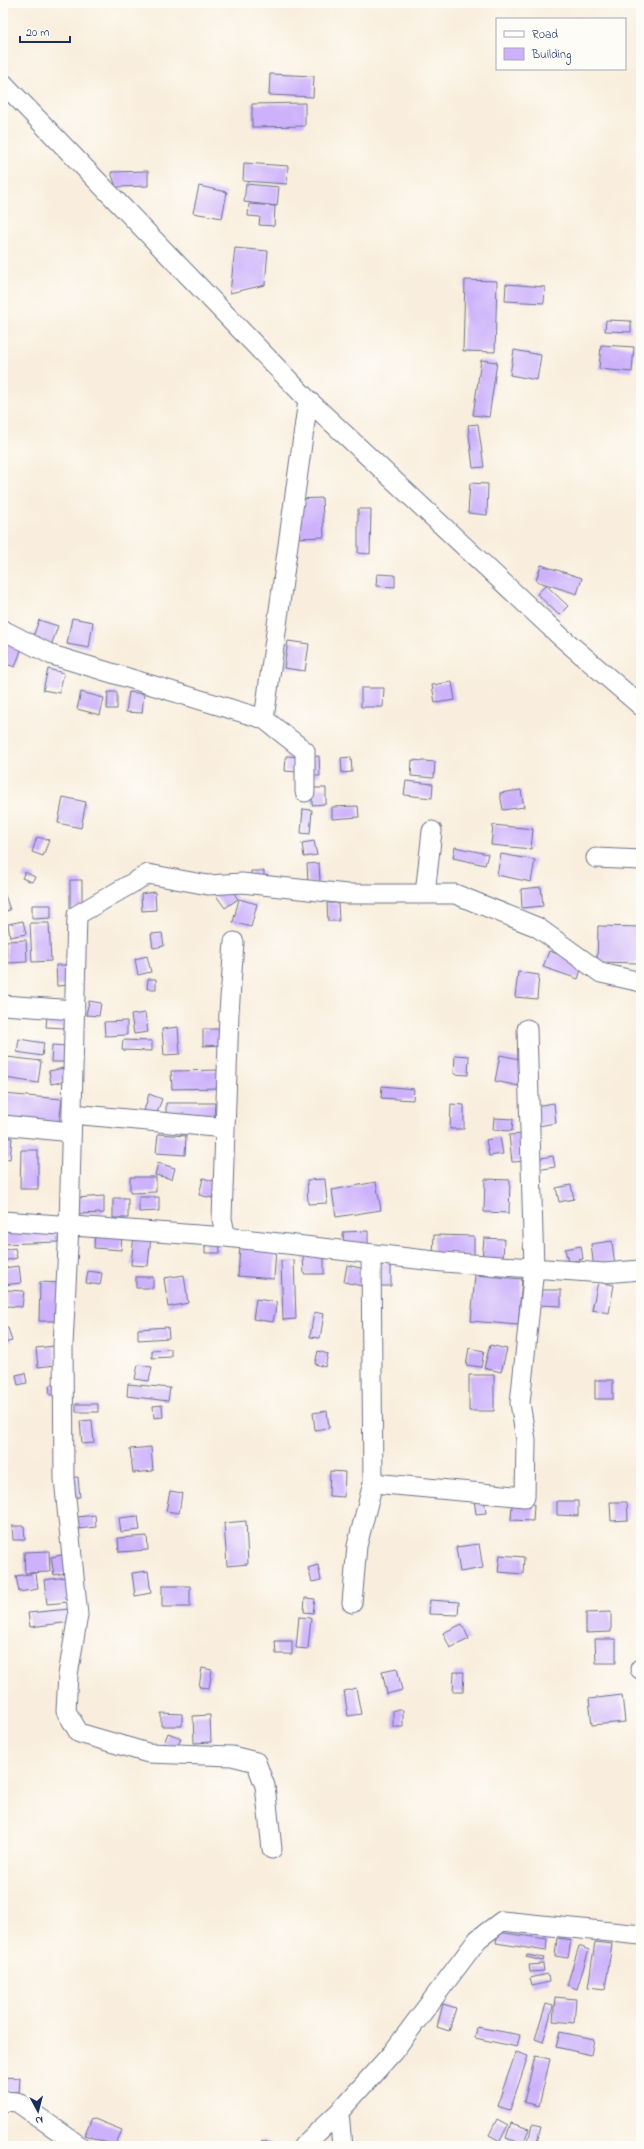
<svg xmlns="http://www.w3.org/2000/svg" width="644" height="2149" font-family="'Indie Flower',sans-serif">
  <rect width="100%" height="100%" fill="#fdfcf7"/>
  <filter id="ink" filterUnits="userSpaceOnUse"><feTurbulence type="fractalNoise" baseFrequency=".025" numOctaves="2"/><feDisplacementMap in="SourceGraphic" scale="8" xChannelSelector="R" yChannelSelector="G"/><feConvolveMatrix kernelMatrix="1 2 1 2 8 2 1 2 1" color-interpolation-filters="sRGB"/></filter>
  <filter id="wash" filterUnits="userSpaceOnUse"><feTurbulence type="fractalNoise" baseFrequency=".012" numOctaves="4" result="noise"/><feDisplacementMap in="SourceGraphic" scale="16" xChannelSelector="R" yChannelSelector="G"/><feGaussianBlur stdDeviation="0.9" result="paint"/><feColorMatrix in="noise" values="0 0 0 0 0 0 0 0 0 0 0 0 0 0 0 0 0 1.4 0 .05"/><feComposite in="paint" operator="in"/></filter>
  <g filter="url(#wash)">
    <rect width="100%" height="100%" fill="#f9eedd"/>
    <g id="blocks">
      <path fill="#cdb2fb" d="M 270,74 L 314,76 L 313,97 L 269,95 Z
        M 305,103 L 305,126 L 252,127 L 252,104 Z
        M 244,163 L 288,166 L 287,184 L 243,181 Z
        M 148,171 L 148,186 L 116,187 L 111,172 Z
        M 246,184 L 279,187 L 277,206 L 244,202 Z
        M 199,186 L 227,192 L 222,218 L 193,213 Z
        M 249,204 L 275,206 L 274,226 L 259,225 L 260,217 L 248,216 Z
        M 235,248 L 268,251 L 265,285 L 230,293 Z
        M 465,280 L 497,281 L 495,352 L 463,351 Z
        M 506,284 L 545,287 L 544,303 L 505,301 Z
        M 606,320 L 631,321 L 631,332 L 605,331 Z
        M 601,345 L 634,347 L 632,372 L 599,369 Z
        M 514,350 L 541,355 L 537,380 L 510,375 Z
        M 481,360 L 497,362 L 489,417 L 473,415 Z
        M 478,424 L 484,467 L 473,468 L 468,425 Z
        M 470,483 L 488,484 L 487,515 L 468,513 Z
        M 322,498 L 324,537 L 297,538 L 296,499 Z
        M 358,509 L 371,509 L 370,554 L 358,553 Z
        M 541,565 L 582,578 L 577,594 L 536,581 Z
        M 377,574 L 395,575 L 395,587 L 376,586 Z
        M 546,585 L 568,606 L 559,615 L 537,594 Z
        M 72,618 L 93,622 L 89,648 L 67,644 Z
        M 39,620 L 58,626 L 51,646 L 32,640 Z
        M 3,634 L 24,642 L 15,667 L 3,663 Z
        M 288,641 L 309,644 L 305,671 L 284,668 Z
        M 48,669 L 64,673 L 59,693 L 43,690 Z
        M 452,682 L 455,700 L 435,703 L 432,685 Z
        M 361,688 L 384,688 L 383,707 L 361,707 Z
        M 81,692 L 104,698 L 100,715 L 77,709 Z
        M 108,692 L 117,692 L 117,709 L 107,709 Z
        M 129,692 L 144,694 L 142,713 L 126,712 Z
        M 286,756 L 299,757 L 298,772 L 285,771 Z
        M 319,756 L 320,776 L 311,776 L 309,757 Z
        M 351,757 L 352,772 L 342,773 L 341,758 Z
        M 412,760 L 435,762 L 434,778 L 411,776 Z
        M 406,781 L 433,784 L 432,798 L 404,795 Z
        M 312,788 L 326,788 L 326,804 L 312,805 Z
        M 521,790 L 524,807 L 503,810 L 500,793 Z
        M 63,797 L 86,802 L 81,828 L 58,823 Z
        M 358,806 L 359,817 L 332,819 L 332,807 Z
        M 303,809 L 312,810 L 310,834 L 301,833 Z
        M 493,825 L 533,829 L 531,849 L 491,845 Z
        M 37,837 L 49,840 L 43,856 L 32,852 Z
        M 314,841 L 317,855 L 304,857 L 302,843 Z
        M 455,847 L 488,854 L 485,865 L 453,858 Z
        M 501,854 L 535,860 L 531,882 L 497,875 Z
        M 319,863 L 320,882 L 308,883 L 307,864 Z
        M 251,871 L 264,871 L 264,882 L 251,882 Z
        M 25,872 L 35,877 L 32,882 L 22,878 Z
        M 70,880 L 82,880 L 82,908 L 70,908 Z
        M 228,885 L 238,899 L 225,908 L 215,894 Z
        M 541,887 L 543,906 L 522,908 L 521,889 Z
        M 155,892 L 156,910 L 142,911 L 141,894 Z
        M 5,895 L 10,910 L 3,912 L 3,896 Z
        M 239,899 L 257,904 L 251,927 L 233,922 Z
        M 327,903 L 338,903 L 339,921 L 328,921 Z
        M 32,905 L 51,905 L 51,918 L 32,919 Z
        M 23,921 L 26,934 L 10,937 L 8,924 Z
        M 30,923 L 49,923 L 51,961 L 32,962 Z
        M 598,926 L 641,927 L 641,963 L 597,962 Z
        M 162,933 L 164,946 L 153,948 L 151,934 Z
        M 26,940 L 27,962 L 7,963 L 6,941 Z
        M 549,951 L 583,963 L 578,979 L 543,967 Z
        M 147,956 L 151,972 L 138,975 L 135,959 Z
        M 56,965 L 70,965 L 71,985 L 57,986 Z
        M 518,972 L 539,975 L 537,999 L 515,997 Z
        M 148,979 L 156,979 L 156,989 L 147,989 Z
        M 89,1001 L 101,1003 L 99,1016 L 86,1015 Z
        M 145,1013 L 148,1032 L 134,1034 L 131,1015 Z
        M 47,1016 L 65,1017 L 64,1028 L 46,1027 Z
        M 127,1021 L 127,1035 L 105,1036 L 104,1022 Z
        M 178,1027 L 180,1054 L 164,1055 L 162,1029 Z
        M 203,1029 L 225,1029 L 224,1045 L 203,1046 Z
        M 19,1039 L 44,1043 L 42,1056 L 17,1052 Z
        M 123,1040 L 152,1041 L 152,1051 L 122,1050 Z
        M 52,1045 L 66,1046 L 66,1062 L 51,1062 Z
        M 455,1055 L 469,1056 L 468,1075 L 454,1074 Z
        M 500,1055 L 524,1060 L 519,1086 L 495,1081 Z
        M 7,1057 L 41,1061 L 38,1083 L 5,1078 Z
        M 64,1068 L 66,1081 L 51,1084 L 49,1071 Z
        M 222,1070 L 222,1088 L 172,1089 L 171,1071 Z
        M 382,1086 L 414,1089 L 413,1100 L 381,1098 Z
        M 3,1094 L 62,1099 L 59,1125 L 3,1120 Z
        M 149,1094 L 162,1099 L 155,1118 L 143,1114 Z
        M 166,1103 L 215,1103 L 214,1118 L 166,1118 Z
        M 554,1103 L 556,1123 L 538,1126 L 535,1106 Z
        M 451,1104 L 464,1105 L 464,1129 L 450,1129 Z
        M 494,1118 L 513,1119 L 512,1131 L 493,1130 Z
        M 158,1134 L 186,1136 L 185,1155 L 156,1153 Z
        M 525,1134 L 527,1161 L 512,1162 L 509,1135 Z
        M 3,1137 L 12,1138 L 10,1159 L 3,1158 Z
        M 500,1137 L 503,1154 L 489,1156 L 486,1140 Z
        M 21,1150 L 38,1150 L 38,1189 L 20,1189 Z
        M 553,1156 L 555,1167 L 537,1170 L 535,1159 Z
        M 158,1163 L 175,1168 L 172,1179 L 155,1175 Z
        M 130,1177 L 156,1177 L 156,1192 L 130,1193 Z
        M 203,1178 L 216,1182 L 212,1198 L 199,1195 Z
        M 325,1179 L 327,1203 L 308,1204 L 307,1180 Z
        M 485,1179 L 510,1180 L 509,1213 L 484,1212 Z
        M 376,1182 L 381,1210 L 336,1217 L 332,1190 Z
        M 571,1185 L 574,1199 L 559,1202 L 556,1188 Z
        M 104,1196 L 104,1213 L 76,1214 L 76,1198 Z
        M 139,1197 L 159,1197 L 159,1211 L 139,1212 Z
        M 113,1198 L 128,1198 L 128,1218 L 113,1218 Z
        M 3,1225 L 59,1228 L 58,1242 L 3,1244 Z
        M 368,1231 L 368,1249 L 344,1250 L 343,1232 Z
        M 95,1233 L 122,1234 L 121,1250 L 94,1248 Z
        M 134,1234 L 151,1236 L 148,1266 L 131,1265 Z
        M 434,1235 L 474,1236 L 474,1256 L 433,1255 Z
        M 219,1238 L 220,1253 L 205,1253 L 205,1239 Z
        M 484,1238 L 504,1239 L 503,1261 L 482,1260 Z
        M 612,1241 L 615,1267 L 594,1269 L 591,1244 Z
        M 240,1245 L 276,1248 L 274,1279 L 238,1276 Z
        M 581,1246 L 583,1259 L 568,1262 L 565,1249 Z
        M 15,1248 L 17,1258 L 3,1261 L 3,1250 Z
        M 303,1255 L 324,1255 L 324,1274 L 304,1274 Z
        M 294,1260 L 296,1319 L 283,1320 L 281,1261 Z
        M 375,1263 L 391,1264 L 391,1286 L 374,1286 Z
        M 347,1265 L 365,1269 L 362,1286 L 344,1282 Z
        M 19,1266 L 21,1283 L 3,1285 L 3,1268 Z
        M 88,1271 L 102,1273 L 100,1285 L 86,1283 Z
        M 184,1275 L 188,1303 L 168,1307 L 164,1278 Z
        M 475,1275 L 522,1279 L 518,1325 L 471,1321 Z
        M 136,1277 L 153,1277 L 153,1288 L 136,1288 Z
        M 40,1282 L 61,1283 L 60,1321 L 39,1321 Z
        M 598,1282 L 614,1285 L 609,1313 L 592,1310 Z
        M 7,1290 L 24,1291 L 22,1307 L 6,1306 Z
        M 539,1290 L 561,1290 L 561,1306 L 539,1305 Z
        M 256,1299 L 277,1302 L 273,1322 L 253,1319 Z
        M 314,1312 L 324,1314 L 320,1338 L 310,1337 Z
        M 168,1327 L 169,1338 L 138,1340 L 138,1329 Z
        M 8,1328 L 12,1341 L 4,1343 L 3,1329 Z
        M 490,1345 L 507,1349 L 501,1372 L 484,1368 Z
        M 54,1346 L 56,1365 L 38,1367 L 36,1348 Z
        M 469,1348 L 484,1351 L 481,1367 L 466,1365 Z
        M 171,1349 L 171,1357 L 152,1358 L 152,1350 Z
        M 318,1351 L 328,1354 L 325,1367 L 315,1364 Z
        M 138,1365 L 152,1367 L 149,1381 L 135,1379 Z
        M 25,1373 L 27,1383 L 18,1385 L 16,1375 Z
        M 469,1375 L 494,1375 L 494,1411 L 469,1411 Z
        M 595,1380 L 613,1380 L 613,1399 L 595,1399 Z
        M 60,1384 L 61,1394 L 50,1395 L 49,1385 Z
        M 128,1384 L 170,1388 L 168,1401 L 127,1396 Z
        M 76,1404 L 98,1404 L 98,1412 L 76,1412 Z
        M 162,1405 L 163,1417 L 154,1418 L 153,1406 Z
        M 327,1411 L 329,1428 L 315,1430 L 313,1413 Z
        M 92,1420 L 94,1443 L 82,1444 L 80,1421 Z
        M 151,1447 L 153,1471 L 133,1473 L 130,1449 Z
        M 330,1471 L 345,1472 L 344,1497 L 329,1496 Z
        M 78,1477 L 80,1497 L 68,1498 L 66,1478 Z
        M 170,1491 L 182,1493 L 179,1513 L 166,1511 Z
        M 484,1497 L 486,1513 L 476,1514 L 474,1499 Z
        M 557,1501 L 578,1501 L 578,1516 L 557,1515 Z
        M 610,1502 L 627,1502 L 628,1520 L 611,1521 Z
        M 512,1503 L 534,1504 L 533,1521 L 511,1520 Z
        M 95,1515 L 96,1527 L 78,1529 L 77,1517 Z
        M 138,1516 L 140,1530 L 121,1532 L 119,1518 Z
        M 246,1521 L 248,1564 L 227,1566 L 224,1523 Z
        M 12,1526 L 24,1526 L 25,1540 L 13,1540 Z
        M 147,1536 L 148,1550 L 119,1552 L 118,1538 Z
        M 479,1544 L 483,1568 L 460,1572 L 456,1547 Z
        M 49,1551 L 50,1572 L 25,1573 L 24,1552 Z
        M 68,1554 L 71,1572 L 54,1575 L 51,1557 Z
        M 500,1555 L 524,1557 L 523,1574 L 498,1572 Z
        M 318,1565 L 321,1580 L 312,1582 L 308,1568 Z
        M 148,1571 L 151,1593 L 135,1596 L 132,1573 Z
        M 36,1573 L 38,1589 L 19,1592 L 16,1576 Z
        M 66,1577 L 69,1602 L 47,1604 L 44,1580 Z
        M 162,1586 L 190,1586 L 190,1607 L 162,1607 Z
        M 305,1598 L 315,1599 L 313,1613 L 304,1612 Z
        M 430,1600 L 459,1602 L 458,1615 L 429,1614 Z
        M 69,1609 L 71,1622 L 30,1627 L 28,1613 Z
        M 611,1612 L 611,1632 L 586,1633 L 586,1613 Z
        M 299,1617 L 311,1618 L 308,1649 L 296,1648 Z
        M 462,1624 L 469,1639 L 450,1648 L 443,1633 Z
        M 595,1639 L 616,1639 L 616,1663 L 596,1663 Z
        M 275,1641 L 292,1641 L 292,1654 L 276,1654 Z
        M 202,1668 L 212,1670 L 209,1688 L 199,1687 Z
        M 397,1668 L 402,1690 L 387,1694 L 382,1671 Z
        M 454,1672 L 464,1672 L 463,1692 L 453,1692 Z
        M 356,1688 L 361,1714 L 348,1716 L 344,1691 Z
        M 622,1695 L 625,1722 L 592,1725 L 589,1699 Z
        M 393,1710 L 403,1710 L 403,1727 L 393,1727 Z
        M 161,1713 L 182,1714 L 182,1726 L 161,1726 Z
        M 210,1715 L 211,1742 L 194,1743 L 193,1716 Z
        M 168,1733 L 181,1738 L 177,1748 L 164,1743 Z
        M 498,1932 L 547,1939 L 546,1951 L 496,1943 Z
        M 557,1938 L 571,1940 L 568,1958 L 555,1956 Z
        M 595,1942 L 612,1944 L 605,1989 L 588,1987 Z
        M 579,1946 L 589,1950 L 577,1989 L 567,1985 Z
        M 527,1955 L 544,1958 L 543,1961 L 526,1957 Z
        M 543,1964 L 544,1971 L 530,1972 L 529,1965 Z
        M 548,1974 L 549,1982 L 532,1986 L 530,1978 Z
        M 555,1997 L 576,1999 L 574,2023 L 553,2021 Z
        M 443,2004 L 456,2008 L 449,2031 L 437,2027 Z
        M 546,2004 L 553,2006 L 543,2042 L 535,2039 Z
        M 477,2027 L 520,2035 L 517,2047 L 475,2038 Z
        M 560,2032 L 594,2039 L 591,2055 L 556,2047 Z
        M 516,2052 L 528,2056 L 510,2110 L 497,2106 Z
        M 535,2056 L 550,2059 L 539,2106 L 524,2102 Z
        M 3,2077 L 20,2078 L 19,2092 L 3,2091 Z
        M 92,2118 L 122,2130 L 115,2146 L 85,2135 Z
        M 497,2119 L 508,2125 L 500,2141 L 489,2135 Z
        M 511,2123 L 529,2129 L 523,2144 L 506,2138 Z
        M 532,2125 L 541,2127 L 536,2146 L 527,2146 Z
        M 262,2140 L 273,2144 L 272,2146 L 260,2146 Z"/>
    </g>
  </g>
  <g filter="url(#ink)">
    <use href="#blocks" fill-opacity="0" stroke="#69728a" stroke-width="1"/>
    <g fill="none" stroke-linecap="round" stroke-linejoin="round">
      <g stroke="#69728a" stroke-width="21">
        <path id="street" d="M 3,83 L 308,400 L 560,636 L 641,706
          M 3,630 L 52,655 L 264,719 L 308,400
          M 264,719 L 305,751 L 305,792
          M 596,858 L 641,860
          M 425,894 L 432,831
          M 3,1005 L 75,1010
          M 72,1114 L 225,1128
          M 3,1125 L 71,1132
          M 3,1221 L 226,1237 L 443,1262 L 604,1273 L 641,1270
          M 226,1237 L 222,1219 L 229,1013 L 234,942
          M 371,1254 L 373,1483 L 525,1497 L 526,1440 L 520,1403 L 534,1268 L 527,1029
          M 352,1603 L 357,1546 L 373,1483
          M 640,1669 L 641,1668
          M 272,1849 L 265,1786 L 256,1762 L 232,1756 L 148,1753 L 79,1733 L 66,1711 L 68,1675 L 78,1615 L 64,1479 L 63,1345 L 69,1226 L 77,915 L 148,874 L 208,885 L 242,883 L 347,894 L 455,894 L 537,927 L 601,973 L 641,982
          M 3,2101 L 17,2102 L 80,2146
          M 339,2112 L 342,2146
          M 303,2146 L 339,2112 L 393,2052 L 478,1939 L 502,1921 L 641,1935"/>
      </g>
      <use href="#street" stroke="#fff" stroke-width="19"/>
    </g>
  </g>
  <rect width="644" height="2149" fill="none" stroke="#fdfcf7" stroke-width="16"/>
  <rect x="496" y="18" width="130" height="52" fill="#fdfcf7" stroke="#a3aaba"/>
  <rect x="504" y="31" width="20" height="6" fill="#ffffff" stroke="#a3aaba"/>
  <text x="532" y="38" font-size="12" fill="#1b2f5e">Road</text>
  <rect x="504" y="48" width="20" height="12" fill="#cdb2fb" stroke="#a3aaba"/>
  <text x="532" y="58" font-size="12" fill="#1b2f5e">Building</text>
  <g transform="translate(38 2111) rotate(173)" stroke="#fdfcf7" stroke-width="3" paint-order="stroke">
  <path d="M0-3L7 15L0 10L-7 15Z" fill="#1b2f5e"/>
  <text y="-6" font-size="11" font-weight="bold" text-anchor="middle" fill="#1b2f5e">N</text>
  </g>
  <path d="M20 36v6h50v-6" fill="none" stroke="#1b2f5e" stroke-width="2"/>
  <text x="26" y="36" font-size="12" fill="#1b2f5e" stroke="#fdfcf7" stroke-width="3" paint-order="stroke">20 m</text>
</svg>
